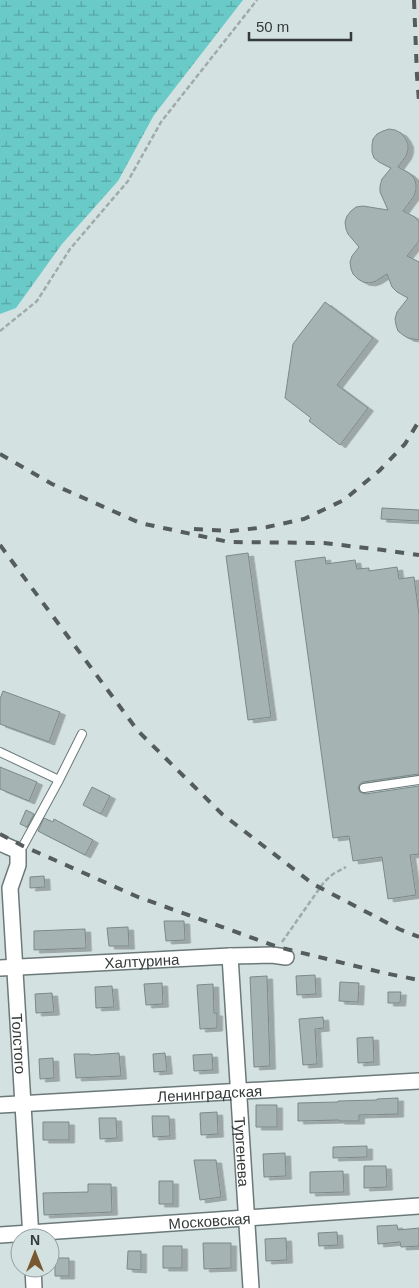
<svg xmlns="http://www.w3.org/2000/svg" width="419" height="1288" font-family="Helvetica,sans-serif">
  <defs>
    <pattern id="wetland-marsh" width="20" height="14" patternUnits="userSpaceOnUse" patternTransform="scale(1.25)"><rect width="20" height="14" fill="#69cac8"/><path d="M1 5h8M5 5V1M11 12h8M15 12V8" fill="none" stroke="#57a5a3"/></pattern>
    <filter id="shadow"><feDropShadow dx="5.5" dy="3" stdDeviation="0" flood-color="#0004"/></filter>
  </defs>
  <rect width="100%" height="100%" fill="#d3e2e1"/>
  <path fill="url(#wetland-marsh)" d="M 0,0 L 243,0 L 154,115 L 118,181 L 62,244 L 16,308 L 0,314 Z"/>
  <path fill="#a5b4b3" stroke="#7b8989" filter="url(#shadow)" d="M 389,129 L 395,130 L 401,133 L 405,138 L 408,144 L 408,150 L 406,156 L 398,167 L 409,173 L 414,178 L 416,184 L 416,190 L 414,196 L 403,211 L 415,217 L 419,222 L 419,241 L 407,256 L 419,262 L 419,340 L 408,338 L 403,335 L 398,331 L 396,325 L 395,319 L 397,312 L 408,298 L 397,292 L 392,287 L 387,274 L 376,281 L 370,283 L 363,282 L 358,279 L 353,274 L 351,269 L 350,262 L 352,256 L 359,247 L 348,234 L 346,229 L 345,222 L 347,216 L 351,211 L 356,207 L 363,206 L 388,210 L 380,192 L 380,186 L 382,179 L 391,168 L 379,162 L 374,158 L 372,152 L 372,145 L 373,139 L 377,134 L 383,131 Z
    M 325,302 L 373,338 L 337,385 L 368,408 L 340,445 L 309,421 L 311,418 L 285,398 L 293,344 Z
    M 382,508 L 419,510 L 419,521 L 381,519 Z
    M 248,553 L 271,717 L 248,720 L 226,556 Z
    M 325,557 L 326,564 L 355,560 L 357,569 L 369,568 L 369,571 L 397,567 L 399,579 L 414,577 L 419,615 L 419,774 L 363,782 L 360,784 L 358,788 L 360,792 L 365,794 L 419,786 L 419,854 L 410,855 L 416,895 L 388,899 L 382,857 L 353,861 L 349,836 L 333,838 L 295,561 Z
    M 3,691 L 60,712 L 49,742 L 0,724 L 0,699 Z
    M 0,767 L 37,782 L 29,801 L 0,789 Z
    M 92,787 L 110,796 L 101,814 L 83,805 Z
    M 26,810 L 34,814 L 27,827 L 20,824 Z
    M 44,818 L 53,822 L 54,819 L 93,840 L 85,855 L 38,831 Z
    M 44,876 L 45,887 L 30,888 L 30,877 Z
    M 164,921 L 184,921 L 185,940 L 166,941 Z
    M 128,927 L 129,946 L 109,946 L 107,928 Z
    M 85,929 L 86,948 L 34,950 L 34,931 Z
    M 315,975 L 316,994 L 297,995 L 296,976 Z
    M 267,976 L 270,1066 L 254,1067 L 250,977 Z
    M 340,982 L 359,983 L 358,1002 L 339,1001 Z
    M 162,983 L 163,1004 L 146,1005 L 144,984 Z
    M 213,984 L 214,1013 L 217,1013 L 217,1028 L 200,1029 L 197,985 Z
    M 112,986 L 114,1007 L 96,1008 L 95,987 Z
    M 388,992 L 401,992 L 400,1003 L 388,1003 Z
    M 52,993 L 54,1012 L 36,1013 L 35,994 Z
    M 323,1017 L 324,1028 L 315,1029 L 317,1064 L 303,1065 L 299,1019 Z
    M 373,1037 L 374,1062 L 358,1063 L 357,1038 Z
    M 119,1053 L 121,1076 L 76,1078 L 74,1054 L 90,1054 L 90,1055 Z
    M 165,1053 L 167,1071 L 154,1072 L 153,1054 Z
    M 212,1054 L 213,1070 L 194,1071 L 193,1055 Z
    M 53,1058 L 54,1078 L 40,1079 L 39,1059 Z
    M 398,1098 L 398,1114 L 359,1115 L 359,1121 L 339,1121 L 339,1120 L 298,1121 L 298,1103 L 338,1102 L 338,1101 L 377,1100 L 377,1099 Z
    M 256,1105 L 277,1105 L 277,1127 L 256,1127 Z
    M 217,1112 L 218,1134 L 201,1135 L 200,1113 Z
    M 152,1116 L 169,1116 L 170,1136 L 153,1137 Z
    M 99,1118 L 116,1118 L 117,1138 L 100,1139 Z
    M 43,1122 L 69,1122 L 69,1140 L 43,1140 Z
    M 367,1146 L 367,1157 L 333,1158 L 333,1147 Z
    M 285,1153 L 286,1176 L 264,1177 L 263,1154 Z
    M 194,1160 L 216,1160 L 221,1197 L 200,1200 Z
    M 364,1166 L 386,1166 L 387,1187 L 364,1188 Z
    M 343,1171 L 344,1192 L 310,1193 L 310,1172 Z
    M 159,1181 L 173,1181 L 173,1204 L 159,1204 Z
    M 88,1184 L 111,1184 L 112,1212 L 44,1215 L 43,1193 L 88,1192 Z
    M 397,1225 L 398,1230 L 419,1228 L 419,1246 L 401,1247 L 400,1242 L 378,1244 L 377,1226 Z
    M 337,1232 L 338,1245 L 319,1246 L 318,1233 Z
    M 286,1238 L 287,1260 L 266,1261 L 265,1239 Z
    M 203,1243 L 231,1243 L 231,1268 L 204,1269 Z
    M 163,1246 L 182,1246 L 182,1268 L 163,1268 Z
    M 128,1251 L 141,1251 L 141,1270 L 127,1269 Z
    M 55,1258 L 69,1258 L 69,1276 L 55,1276 Z"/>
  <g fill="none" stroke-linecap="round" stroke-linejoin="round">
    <g stroke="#6b7979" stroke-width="10">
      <path id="lane" d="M 0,752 L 59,780
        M 364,788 L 419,780
        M 18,851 L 23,846 L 59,780 L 82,734"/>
    </g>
    <g stroke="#6b7979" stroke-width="18">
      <g id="street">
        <path id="s1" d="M 0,843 L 18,851 L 18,865 L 10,888 L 31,1238"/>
        <path id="s2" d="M 230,956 L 251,1288"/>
        <path id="s3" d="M 0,968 L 230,956 L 272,955 L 286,957"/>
        <path id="s4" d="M 0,1105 L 419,1081"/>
        <path id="s5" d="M 0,1235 L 419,1206"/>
        <path d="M 33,1268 L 34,1288"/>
      </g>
    </g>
    <path stroke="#9fabab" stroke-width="2.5" stroke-dasharray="5 2.5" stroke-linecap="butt" d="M 0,331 L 37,301 L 70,249 L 128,181 L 161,122 L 257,0
      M 282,942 L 324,882 L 333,874 L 346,867"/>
    <use href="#lane" stroke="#fff" stroke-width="8"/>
    <use href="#street" stroke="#fff" stroke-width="15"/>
    <path stroke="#555c5c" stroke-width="4" stroke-dasharray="9 9" stroke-linecap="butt" d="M 414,0 L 417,76 L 419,101
      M 0,454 L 52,484 L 140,523 L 229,542 L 324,543 L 383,550 L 419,555
      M 194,529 L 231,531 L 267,527 L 304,519 L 344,500 L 379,471 L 405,444 L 419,421
      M 0,545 L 138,731 L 222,814 L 313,884 L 399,929 L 419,937
      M 0,834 L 23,846 L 138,897 L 278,947 L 384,973 L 419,980"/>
  </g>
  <g text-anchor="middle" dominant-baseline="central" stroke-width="4.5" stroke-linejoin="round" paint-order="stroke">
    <g font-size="15" fill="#343a3a" stroke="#d3e2e1">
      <text stroke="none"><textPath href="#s3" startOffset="142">Халтурина</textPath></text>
      <text stroke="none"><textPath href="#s1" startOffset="214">Толстого</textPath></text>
      <text stroke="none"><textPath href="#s4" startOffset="210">Ленинградская</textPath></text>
      <text stroke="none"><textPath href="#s2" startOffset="196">Тургенева</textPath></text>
      <text stroke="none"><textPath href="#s5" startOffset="210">Московская</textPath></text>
    </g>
  </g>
  <g transform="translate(35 1253)"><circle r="24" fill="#d3e2e1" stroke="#939f9e"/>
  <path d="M0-4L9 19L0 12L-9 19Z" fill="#79582f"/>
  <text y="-8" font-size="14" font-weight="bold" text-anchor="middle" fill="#343a3a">N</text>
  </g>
  <path d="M249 32v8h102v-8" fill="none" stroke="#343a3a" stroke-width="2.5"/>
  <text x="256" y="32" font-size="15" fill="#343a3a" stroke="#d3e2e1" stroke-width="4" paint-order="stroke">50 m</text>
</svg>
